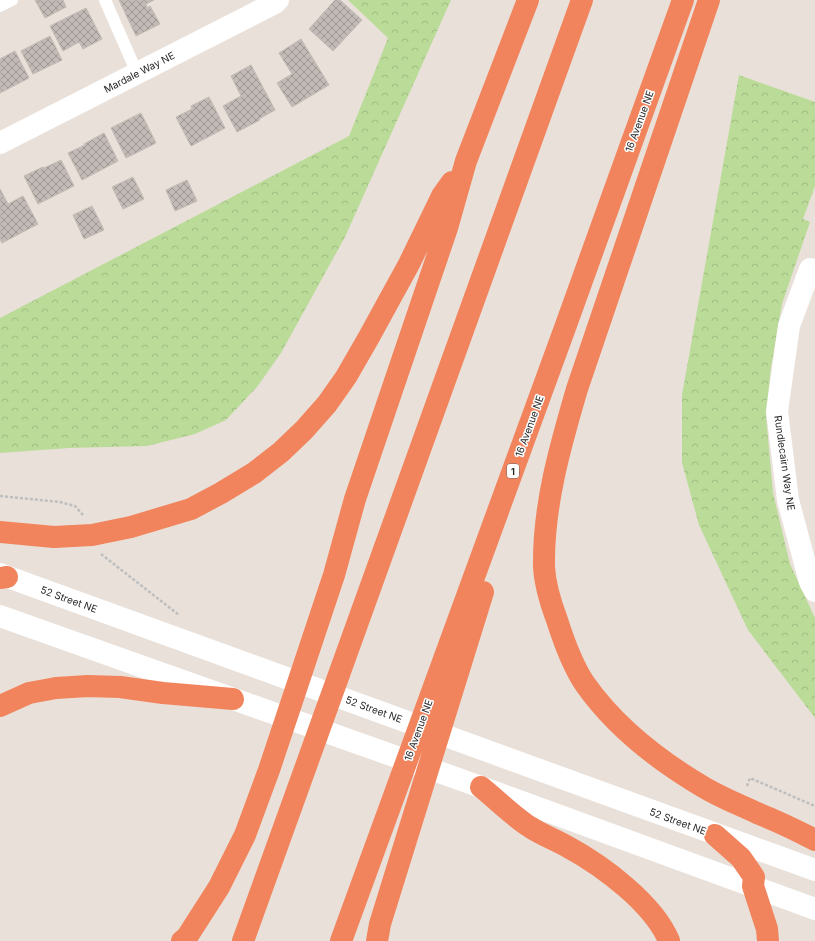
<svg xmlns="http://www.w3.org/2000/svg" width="815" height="941" font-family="Inter,sans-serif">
  <defs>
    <pattern id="park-crowns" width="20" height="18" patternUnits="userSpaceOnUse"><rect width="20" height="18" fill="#bbdc99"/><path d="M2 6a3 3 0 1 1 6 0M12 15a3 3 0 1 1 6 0" fill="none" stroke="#a1bd84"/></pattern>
    <pattern id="building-cross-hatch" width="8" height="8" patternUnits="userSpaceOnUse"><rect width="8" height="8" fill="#c1bab6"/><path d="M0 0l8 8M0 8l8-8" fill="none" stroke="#9d9794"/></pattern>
  </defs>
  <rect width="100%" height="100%" fill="#e9e0d9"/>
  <path fill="url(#park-crowns)" d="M 348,0 L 451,0 L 345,237 L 281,353 L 257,387 L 226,420 L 195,434 L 147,446 L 69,448 L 0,453 L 0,318 L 349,136 L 388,38 Z
    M 739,75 L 815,102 L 815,186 L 803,219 L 810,222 L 782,304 L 771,367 L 766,416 L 773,493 L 790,564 L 815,618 L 815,718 L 748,630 L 699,525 L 682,463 L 682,395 Z"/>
  <path fill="url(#building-cross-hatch)" stroke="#c3bbb3" d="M 35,0 L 63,0 L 66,7 L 45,18 Z
    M 119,0 L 154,0 L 146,4 L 147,8 L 150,6 L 160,24 L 136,36 Z
    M 335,0 L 340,0 L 362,20 L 333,51 L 309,29 Z
    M 86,8 L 102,39 L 83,49 L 79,42 L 63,51 L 50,26 Z
    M 50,36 L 62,60 L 33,74 L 21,51 Z
    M 301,39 L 329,85 L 292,107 L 277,83 L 292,74 L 279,53 Z
    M 15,51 L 29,78 L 0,93 L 0,59 Z
    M 251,65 L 275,110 L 259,119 L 260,120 L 237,132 L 223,106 L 241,96 L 231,76 Z
    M 209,97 L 225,128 L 191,146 L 176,117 L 192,109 L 191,106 Z
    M 141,113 L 156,143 L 126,158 L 111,128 Z
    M 104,133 L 118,161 L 82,180 L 68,153 L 85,145 L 84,144 Z
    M 61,160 L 74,186 L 38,204 L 24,176 L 43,167 L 44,168 Z
    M 133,177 L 144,199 L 123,209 L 112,187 Z
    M 187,180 L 197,201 L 175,211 L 166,190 Z
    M 0,189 L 8,204 L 23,196 L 38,224 L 2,243 L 0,239 Z
    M 92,206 L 104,230 L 84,239 L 73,215 Z"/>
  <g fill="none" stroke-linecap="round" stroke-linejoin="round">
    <path stroke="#bebebe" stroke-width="2.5" stroke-dasharray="3 2" stroke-linecap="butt" d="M 0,496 L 60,502 L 75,506 L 83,515
      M 101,554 L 179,615
      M 747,786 L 750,778 L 815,806"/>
    <path stroke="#fff" stroke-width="12" d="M 105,0 L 137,73
      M 0,6 L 12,0"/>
    <path stroke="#fff" stroke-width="22" d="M 0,143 L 275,3 L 278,0
      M 815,270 L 810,269 L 789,326 L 777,411 L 788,500 L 810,582 L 815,591"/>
    <path stroke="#fff" stroke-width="22" d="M 0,574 L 815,870
      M 0,616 L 481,787 L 815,909"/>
    <path stroke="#f1845c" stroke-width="22" d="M 709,0 L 577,389 C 560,447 543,506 544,567 C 545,585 551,604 557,620 C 564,642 572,665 585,684 C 616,728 659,761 705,788 C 722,798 740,805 757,813 C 777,821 796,830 815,840
      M 0,532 L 54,537 L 92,535 L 131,527 L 191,509 L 221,493 L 254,473 L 281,452 L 304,430 L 327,404 L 346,377 L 369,337 L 409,264 L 442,196 L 452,182
      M 0,578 L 7,577
      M 0,706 L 29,693 L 56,688 L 88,686 L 120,687 L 163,693 L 233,699
      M 481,787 C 496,799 514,817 530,827 C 542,835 556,840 568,847 C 603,866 654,904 669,941
      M 715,835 L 741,858 L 754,877 L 753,886 L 767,929 L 768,941
      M 182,941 L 187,937 L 219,887 L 245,835 L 269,770 L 334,575 L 355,499 L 447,228 L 466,161 L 528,0
      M 243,941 L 582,0
      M 341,941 L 566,325 L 683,0
      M 377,941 L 380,924 L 483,592"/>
  </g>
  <g text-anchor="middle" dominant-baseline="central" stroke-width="3" stroke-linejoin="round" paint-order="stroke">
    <rect fill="#fff" stroke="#686868" stroke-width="1" x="507" y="464" width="12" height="14" rx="3"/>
    <g font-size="9" font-weight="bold" fill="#272727">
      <text x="513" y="471">1</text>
    </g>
    <g font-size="10" fill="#272727" stroke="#fff">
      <text transform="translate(139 72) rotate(-27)">Mardale Way NE</text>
      <text transform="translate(639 121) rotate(-70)">16 Avenue NE</text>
      <text transform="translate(529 426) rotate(-70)">16 Avenue NE</text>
      <text transform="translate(785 463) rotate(82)">Rundlecairn Way NE</text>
      <text transform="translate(69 599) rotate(20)">52 Street NE</text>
      <text transform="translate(374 709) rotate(20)">52 Street NE</text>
      <text transform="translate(418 730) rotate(-70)">16 Avenue NE</text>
      <text transform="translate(678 821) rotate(20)">52 Street NE</text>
    </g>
  </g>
</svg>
